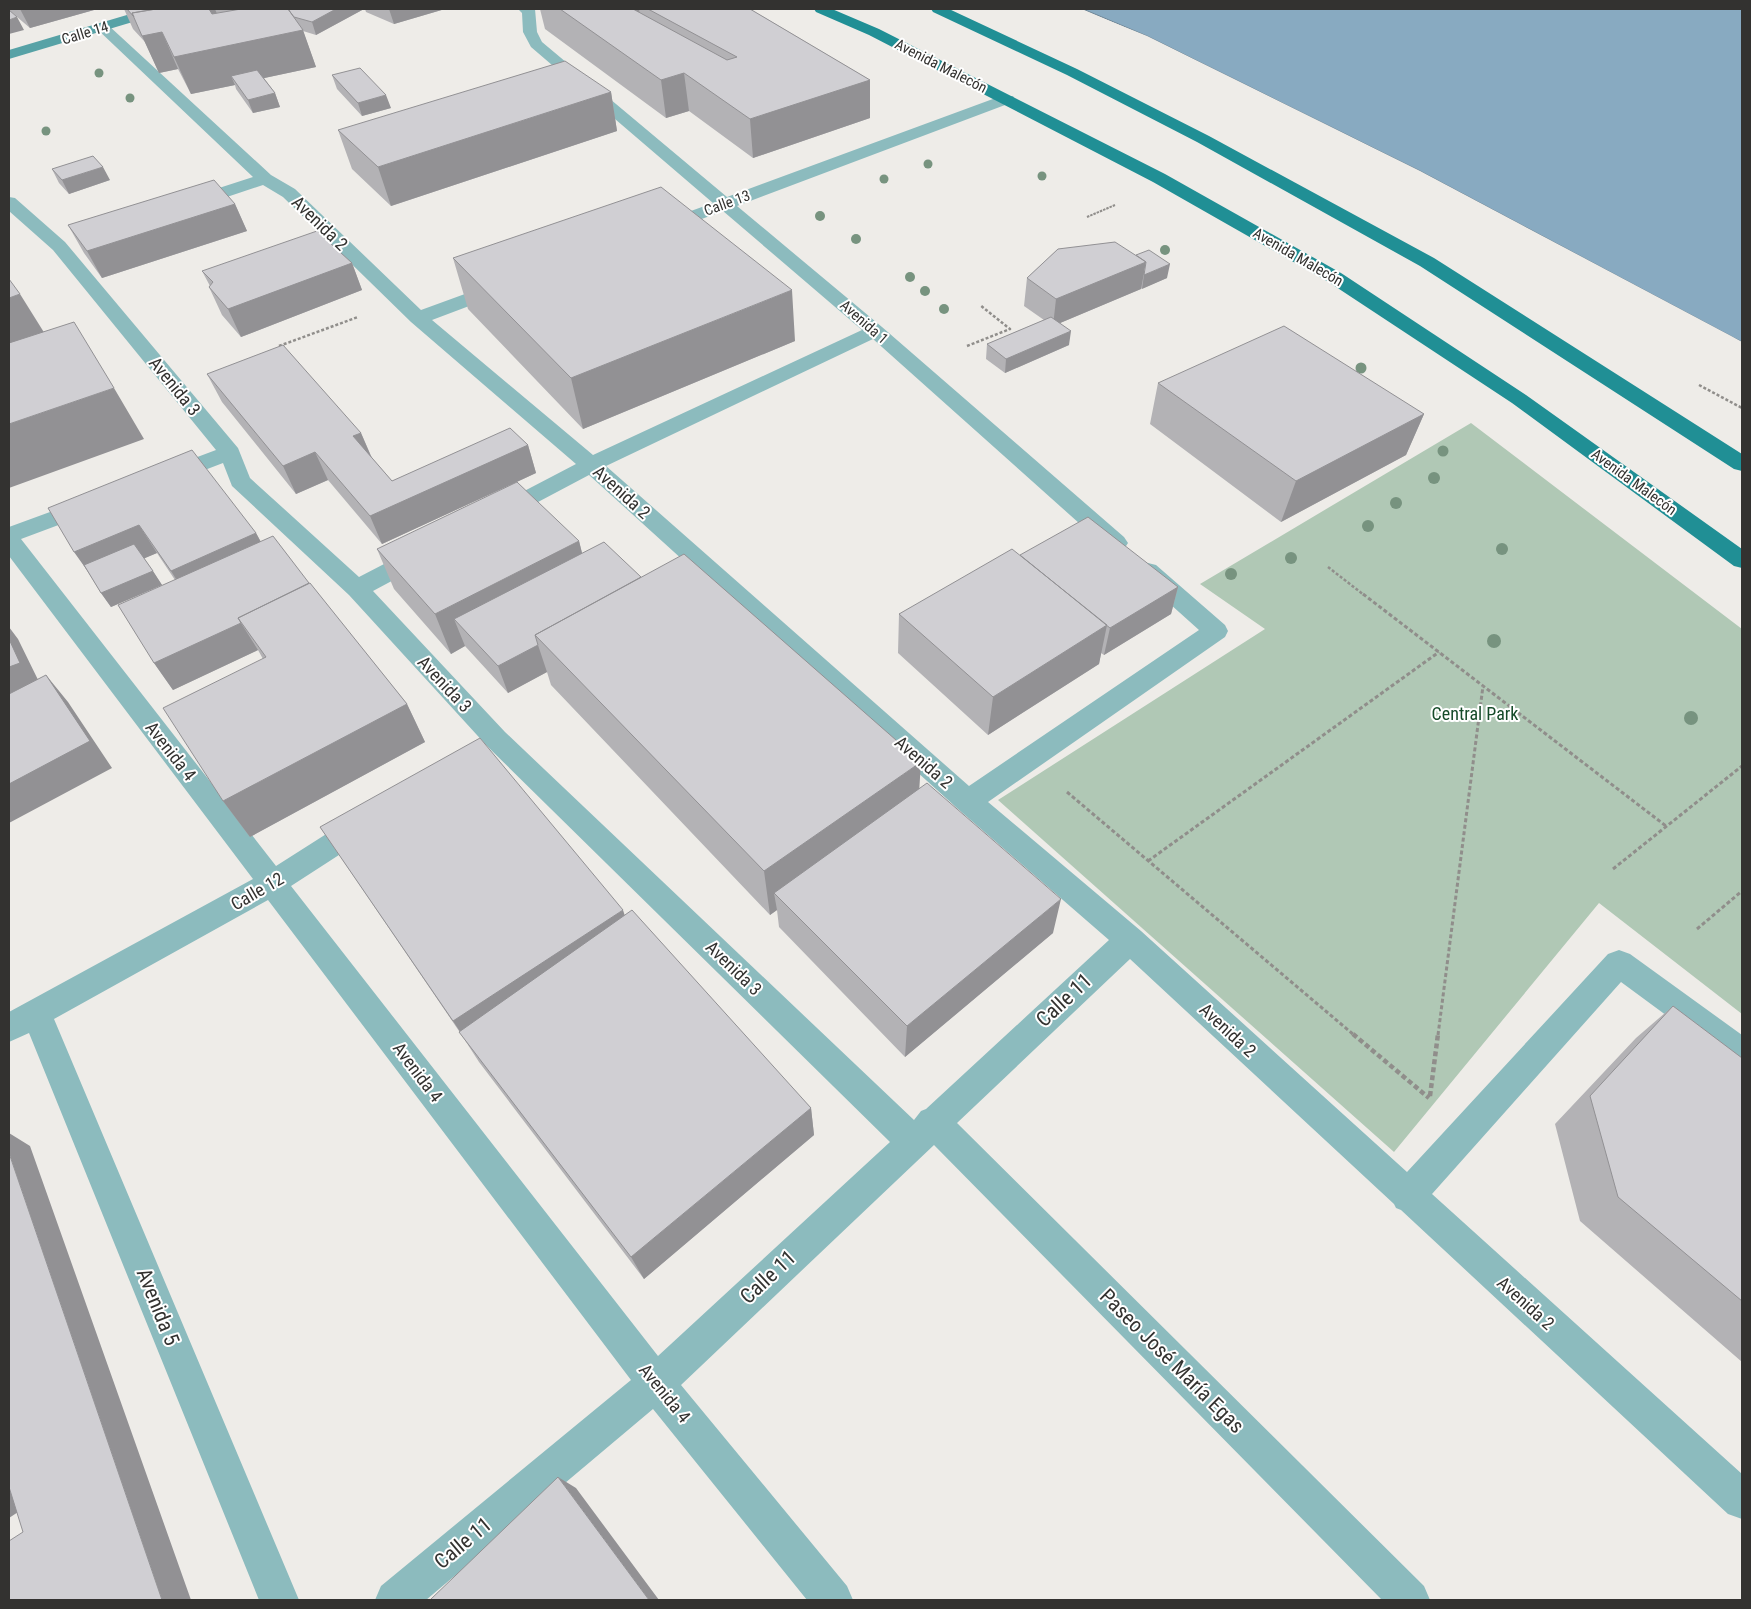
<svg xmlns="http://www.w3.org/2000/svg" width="1751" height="1609" font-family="'Roboto Condensed',sans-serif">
  <rect width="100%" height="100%" fill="#eeece8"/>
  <path fill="#b0c8b5" d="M 1471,423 L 1742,629 L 1742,1014 L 1599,903 L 1394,1152 L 998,800 L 1265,629 L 1200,584 Z"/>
  <path fill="#88aac1" stroke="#6e8696" d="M 1083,9 L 1742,9 L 1742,342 L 1420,171 L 1147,36 Z"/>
  <path fill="#eeece8" d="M 1080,9 L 1147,36 L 1420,171 L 1733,337 L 1742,342 L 1742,345 L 1418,173 L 1146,38 Z"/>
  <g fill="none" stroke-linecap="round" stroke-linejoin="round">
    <path stroke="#908e8b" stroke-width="2" stroke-dasharray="2.5 1" stroke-linecap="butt" d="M 1087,217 L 1115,205"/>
    <path stroke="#908e8b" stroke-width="2.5" stroke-dasharray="3 2" stroke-linecap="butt" d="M 279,346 L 358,317
      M 967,346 L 1010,329 L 980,305
      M 1699,385 L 1742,408
      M 1328,567 L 1364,595"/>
    <path stroke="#908e8b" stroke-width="3" stroke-dasharray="4 2.5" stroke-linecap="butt" d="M 1363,594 L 1666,826
      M 1067,792 L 1354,1035
      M 1148,861 L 1439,652
      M 1613,869 L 1742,766
      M 1697,929 L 1742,891
      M 1438,1035 L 1483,686"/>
    <path stroke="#908e8b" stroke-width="4.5" stroke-dasharray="5 3" stroke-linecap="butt" d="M 1353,1034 L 1429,1098
      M 1430,1096 L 1438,1034"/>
    <path fill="#8cbbbe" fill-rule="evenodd" d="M 518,9 L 535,9 L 537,32 L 542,42 L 727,197 L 1001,96 L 1013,96 L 1015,99 L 1013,102 L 737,206 L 882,327 L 1124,537 L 1128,543 L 1124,549 L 1116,551 L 1108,549 L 873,339 L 606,466 L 969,786 L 1199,630 L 1140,577 L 1136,571 L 1140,565 L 1148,563 L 1156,565 L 1225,625 L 1228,631 L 1225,637 L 988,802 L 1141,931 L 1407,1172 L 1608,954 L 1619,950 L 1630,954 L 1742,1035 L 1742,1068 L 1731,1063 L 1621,982 L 1432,1194 L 1742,1474 L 1742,1519 L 1728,1514 L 1401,1210 L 1396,1208 L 1394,1204 L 1130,959 L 957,1123 L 1424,1586 L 1430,1600 L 1382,1600 L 934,1145 L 681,1385 L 847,1586 L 853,1600 L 807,1600 L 653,1409 L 426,1600 L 375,1600 L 381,1586 L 631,1380 L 268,900 L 54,1019 L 299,1600 L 259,1600 L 29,1033 L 9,1042 L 9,1012 L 253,879 L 9,556 L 9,527 L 80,501 L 88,499 L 96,501 L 99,506 L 96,511 L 21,539 L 276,866 L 353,817 L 363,814 L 373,817 L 377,825 L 373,833 L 291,886 L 658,1356 L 890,1142 L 487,746 L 349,595 L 232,486 L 223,463 L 176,481 L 168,483 L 160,481 L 157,476 L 160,471 L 216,450 L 53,250 L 9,211 L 9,197 L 15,198 L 65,242 L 238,448 L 250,478 L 359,577 L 413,549 L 421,547 L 429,549 L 433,555 L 429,561 L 373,591 L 505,732 L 914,1120 L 921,1111 L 926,1109 L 1109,940 L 958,809 L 589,475 L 506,519 L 498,522 L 490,519 L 487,514 L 490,509 L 576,464 L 411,322 L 283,197 L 263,185 L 194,208 L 188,209 L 182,208 L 179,204 L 182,200 L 253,177 L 96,28 L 98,25 L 108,25 L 271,175 L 295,189 L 421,310 L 495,283 L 502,281 L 509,283 L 511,287 L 509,291 L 432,320 L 593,455 L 862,330 L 723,211 L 667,232 L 661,233 L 655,232 L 652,228 L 655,224 L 713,203 L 531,47 L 523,32 L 522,13 Z"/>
    <path fill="#57a2a6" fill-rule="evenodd" d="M 147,9 L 168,9 L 166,12 L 9,59 L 9,50 Z"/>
    <path fill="#208f95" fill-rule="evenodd" d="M 814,9 L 832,9 L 879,29 L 1165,174 L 1341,273 L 1526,395 L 1742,549 L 1742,568 L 1734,566 L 1512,403 L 1327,281 L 1153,182 L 869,35 L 816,12 Z
      M 931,9 L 949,9 L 1077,69 L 1209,136 L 1434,258 L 1742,454 L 1742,471 L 1734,469 L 1420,266 L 1197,142 L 1067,75 L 933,12 Z"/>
  </g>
  <g fill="#77937f">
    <circle cx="99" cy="73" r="4.5"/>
    <circle cx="130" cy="98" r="4.5"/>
    <circle cx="46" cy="131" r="4.5"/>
    <circle cx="928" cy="164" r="4.5"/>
    <circle cx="1042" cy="176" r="4.5"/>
    <circle cx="884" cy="179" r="4.5"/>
    <circle cx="820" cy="216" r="5"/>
    <circle cx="856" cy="239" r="5"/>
    <circle cx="1165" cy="250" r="5"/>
    <circle cx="910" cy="277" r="5"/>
    <circle cx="925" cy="291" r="5"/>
    <circle cx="944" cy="309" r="5"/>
    <circle cx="1361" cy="368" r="5.5"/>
    <circle cx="1443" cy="451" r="5.5"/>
    <circle cx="1434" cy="478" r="6"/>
    <circle cx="1396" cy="503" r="6"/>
    <circle cx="1368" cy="526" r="6"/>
    <circle cx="1502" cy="549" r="6"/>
    <circle cx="1291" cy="558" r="6"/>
    <circle cx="1231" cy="574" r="6"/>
    <circle cx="1494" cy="641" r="7"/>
    <circle cx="1691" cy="718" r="7"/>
  </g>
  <path fill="#b3b2b5" d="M 9,9 L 94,9 L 94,10 L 30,28 L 10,11 Z
    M 124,9 L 364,9 L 316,35 L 303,31 L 316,67 L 264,78 L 275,93 L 280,107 L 253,113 L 236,89 L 235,85 L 191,94 L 178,69 L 159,73 L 145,42 L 133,29 Z
    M 365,9 L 445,9 L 394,24 L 366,12 Z
    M 540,9 L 750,9 L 870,80 L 870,118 L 753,158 L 689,111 L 666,118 L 545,29 Z
    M 332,75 L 391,108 L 362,116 L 337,89 Z
    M 611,92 L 617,131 L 391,206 L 352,169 L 338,130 Z
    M 52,169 L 110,180 L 69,194 L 59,183 Z
    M 235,204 L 247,231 L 102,278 L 84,253 L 68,225 Z
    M 1058,249 L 1167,278 L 1060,323 L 1069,345 L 1005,373 L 986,359 L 987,344 L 1044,320 L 1024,306 L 1027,278 Z
    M 453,258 L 795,341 L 583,429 L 468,309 Z
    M 352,263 L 362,290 L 241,337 L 222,315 L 209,287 L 210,286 L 202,271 Z
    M 207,374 L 361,433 L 372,458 L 392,481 L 528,445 L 536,473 L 382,544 L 328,480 L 296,494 L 222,402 Z
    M 1158,383 L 1424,414 L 1406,455 L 1281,522 L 1150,424 Z
    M 48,508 L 256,533 L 261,542 L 309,583 L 407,704 L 425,742 L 250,837 L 223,801 L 263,659 L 258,650 L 173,690 L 154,663 L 175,580 L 157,553 L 144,558 L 162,585 L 111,607 L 101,593 Z
    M 579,541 L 582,553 L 641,577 L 919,788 L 1053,933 L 905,1057 L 779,927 L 777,910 L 770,915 L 551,685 L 547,672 L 508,693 L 465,646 L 451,654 L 394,589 L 377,549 Z
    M 1020,555 L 1178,587 L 1171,614 L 1104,655 L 1101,653 L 1099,664 L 988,735 L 898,653 L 899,614 L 1020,556 Z
    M 320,827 L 624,916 L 811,1108 L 814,1135 L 644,1279 L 479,1062 L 459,1031 L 344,862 Z
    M 1673,1006 L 1742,1058 L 1742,1362 L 1580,1221 L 1555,1124 L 1636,1038 Z"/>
  <path fill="#929194" d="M 20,9 L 94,9 L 94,10 L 30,28 Z
    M 192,9 L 215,9 L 223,29 L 162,32 L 178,69 L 159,73 L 142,36 Z
    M 336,9 L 364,9 L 316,35 L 312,22 Z
    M 389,9 L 445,9 L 394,24 Z
    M 635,9 L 639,9 L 643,37 L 640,38 Z
    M 17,17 L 24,30 L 9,34 L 9,20 Z
    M 303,30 L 316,67 L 237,84 L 231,76 L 235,85 L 191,94 L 174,57 Z
    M 684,73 L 689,111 L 666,118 L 661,80 Z
    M 870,80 L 870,118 L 753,158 L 750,119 Z
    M 611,92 L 617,131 L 391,206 L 378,167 Z
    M 275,93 L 280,107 L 253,113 L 248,100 Z
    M 386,95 L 391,108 L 362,116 L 358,103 Z
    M 103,167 L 110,180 L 69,194 L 62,180 Z
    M 235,204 L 247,231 L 102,278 L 87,251 Z
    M 1146,262 L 1141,289 L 1053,326 L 1056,299 Z
    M 352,263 L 362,290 L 241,337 L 228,309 Z
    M 1170,264 L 1167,278 L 1142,289 L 1144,275 Z
    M 792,290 L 795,341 L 583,429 L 571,378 Z
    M 20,294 L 45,334 L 9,348 L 9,298 Z
    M 1071,331 L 1069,345 L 1005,373 L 1006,359 Z
    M 114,388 L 144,439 L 9,488 L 9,424 Z
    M 1424,414 L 1406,455 L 1281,522 L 1296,481 Z
    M 361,433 L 373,461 L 353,436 Z
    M 528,445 L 536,473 L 382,544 L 370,516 Z
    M 315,452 L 328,480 L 296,494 L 283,466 Z
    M 139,525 L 157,553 L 94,580 L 74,552 Z
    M 256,533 L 271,561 L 188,598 L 171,571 Z
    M 579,541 L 589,581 L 454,619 L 465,646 L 451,654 L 435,614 Z
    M 153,571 L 162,585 L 111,607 L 101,593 Z
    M 1178,587 L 1171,614 L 1104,655 L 1110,628 Z
    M 241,623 L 258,650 L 173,690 L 154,663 Z
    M 1107,625 L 1099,664 L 988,735 L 993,697 Z
    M 9,627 L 18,639 L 43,690 L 9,704 Z
    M 538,645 L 547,672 L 508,693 L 498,666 Z
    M 46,675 L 68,702 L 112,768 L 9,823 L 9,784 Z
    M 407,704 L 425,742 L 250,837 L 223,801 Z
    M 921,762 L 918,809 L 774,893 L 777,910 L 770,915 L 764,871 Z
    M 1061,899 L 1053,933 L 905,1057 L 907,1026 Z
    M 623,910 L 634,944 L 467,1042 L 453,1021 Z
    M 811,1108 L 814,1135 L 644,1279 L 631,1257 Z
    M 9,1133 L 30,1146 L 191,1600 L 162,1600 L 9,1153 Z
    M 558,1477 L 576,1488 L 659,1600 L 649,1600 Z
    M 9,1487 L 44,1495 L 9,1518 Z"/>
  <path fill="#d0cfd3" stroke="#929194" d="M 127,9 L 156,9 L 132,13 L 134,17 Z
    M 156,9 L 209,9 L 212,14 L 241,9 L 288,9 L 303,30 L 174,57 L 162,32 L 142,36 L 132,13 Z
    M 288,9 L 336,9 L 312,22 L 294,17 Z
    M 560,9 L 633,9 L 727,60 L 737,57 L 648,9 L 750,9 L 870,80 L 750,119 L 684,73 L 661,80 Z
    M 9,10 L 17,17 L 9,20 Z
    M 565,61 L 611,92 L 378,167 L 338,130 Z
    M 360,68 L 386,95 L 358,103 L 332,75 Z
    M 257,70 L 275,93 L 248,100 L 231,76 Z
    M 93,156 L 103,167 L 62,180 L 52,169 Z
    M 214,180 L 235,204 L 87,251 L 68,225 Z
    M 661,187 L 792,290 L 571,378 L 453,258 Z
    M 317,231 L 352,263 L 228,309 L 209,287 L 213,282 L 202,271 Z
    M 1115,242 L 1146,262 L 1056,299 L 1027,278 L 1058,249 Z
    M 1149,250 L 1170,264 L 1144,275 L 1146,262 L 1136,255 Z
    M 9,279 L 20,294 L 9,298 Z
    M 1051,317 L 1071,331 L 1006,359 L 987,344 Z
    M 74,322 L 114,388 L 9,424 L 9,343 Z
    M 1284,326 L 1424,414 L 1296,481 L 1158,383 Z
    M 283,345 L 361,433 L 353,436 L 392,481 L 510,428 L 528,445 L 370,516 L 315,452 L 283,466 L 207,374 Z
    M 192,450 L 256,533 L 171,571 L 139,525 L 74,552 L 48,508 Z
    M 517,482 L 579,541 L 435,614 L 377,549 Z
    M 1088,517 L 1178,587 L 1110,628 L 1020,555 Z
    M 273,536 L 309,583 L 238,618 L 241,623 L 154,663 L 118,605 Z
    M 604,542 L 641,577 L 535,635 L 538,645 L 498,666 L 454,619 Z
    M 134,544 L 153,571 L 101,593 L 84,565 Z
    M 1012,549 L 1107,625 L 993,697 L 899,614 Z
    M 684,554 L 921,762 L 764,871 L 535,635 Z
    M 310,583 L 407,704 L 223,801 L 163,708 L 266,657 L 238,618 Z
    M 9,639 L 20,663 L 9,667 Z
    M 46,675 L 90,741 L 9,784 L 9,694 Z
    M 480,738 L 623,910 L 453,1021 L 320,827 Z
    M 927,783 L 1061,899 L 907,1026 L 774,893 Z
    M 632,910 L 811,1108 L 631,1257 L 459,1032 Z
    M 1673,1006 L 1742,1058 L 1742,1301 L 1618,1197 L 1590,1096 Z
    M 9,1153 L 162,1600 L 9,1600 L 9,1541 L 23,1532 L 9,1487 Z
    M 558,1477 L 649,1600 L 430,1600 Z"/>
  <g text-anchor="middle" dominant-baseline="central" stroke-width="4" stroke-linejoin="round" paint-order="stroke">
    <g font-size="15" fill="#333230" stroke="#fff">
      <text transform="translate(85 33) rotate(-17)">Calle 14</text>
      <text transform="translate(941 66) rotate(27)">Avenida Malecón</text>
      <text transform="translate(727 203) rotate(-20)">Calle 13</text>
      <text transform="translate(1298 257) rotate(30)">Avenida Malecón</text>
      <text transform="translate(864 322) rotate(41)">Avenida 1</text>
      <text transform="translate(1634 482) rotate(36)">Avenida Malecón</text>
    </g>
    <g font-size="18" fill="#333230" stroke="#fff">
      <text transform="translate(320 223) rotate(44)">Avenida 2</text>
      <text transform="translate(175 386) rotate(51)">Avenida 3</text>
      <text transform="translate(622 492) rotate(42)">Avenida 2</text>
      <text transform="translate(445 684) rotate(47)">Avenida 3</text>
      <text transform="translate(171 751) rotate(52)">Avenida 4</text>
      <text transform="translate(924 762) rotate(41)">Avenida 2</text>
      <text transform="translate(257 891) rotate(-30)">Calle 12</text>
      <text transform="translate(734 968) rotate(44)">Avenida 3</text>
      <text transform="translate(1228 1030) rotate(43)">Avenida 2</text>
      <text transform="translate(418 1072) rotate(53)">Avenida 4</text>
      <text transform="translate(1526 1303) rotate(42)">Avenida 2</text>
      <text transform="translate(665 1393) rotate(51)">Avenida 4</text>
    </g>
    <g font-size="18" fill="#154b29" stroke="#fff">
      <text x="1475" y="713">Central Park</text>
    </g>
    <g font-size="21" fill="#333230" stroke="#fff">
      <text transform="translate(1064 1000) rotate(-43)">Calle 11</text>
      <text transform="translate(768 1277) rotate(-43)">Calle 11</text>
      <text transform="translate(158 1307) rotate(68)">Avenida 5</text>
      <text transform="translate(1172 1361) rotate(45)">Paseo José María Egas</text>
      <text transform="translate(463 1543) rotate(-40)">Calle 11</text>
    </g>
  </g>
  <rect width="1751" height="1609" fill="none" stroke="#333230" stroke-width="20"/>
</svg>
